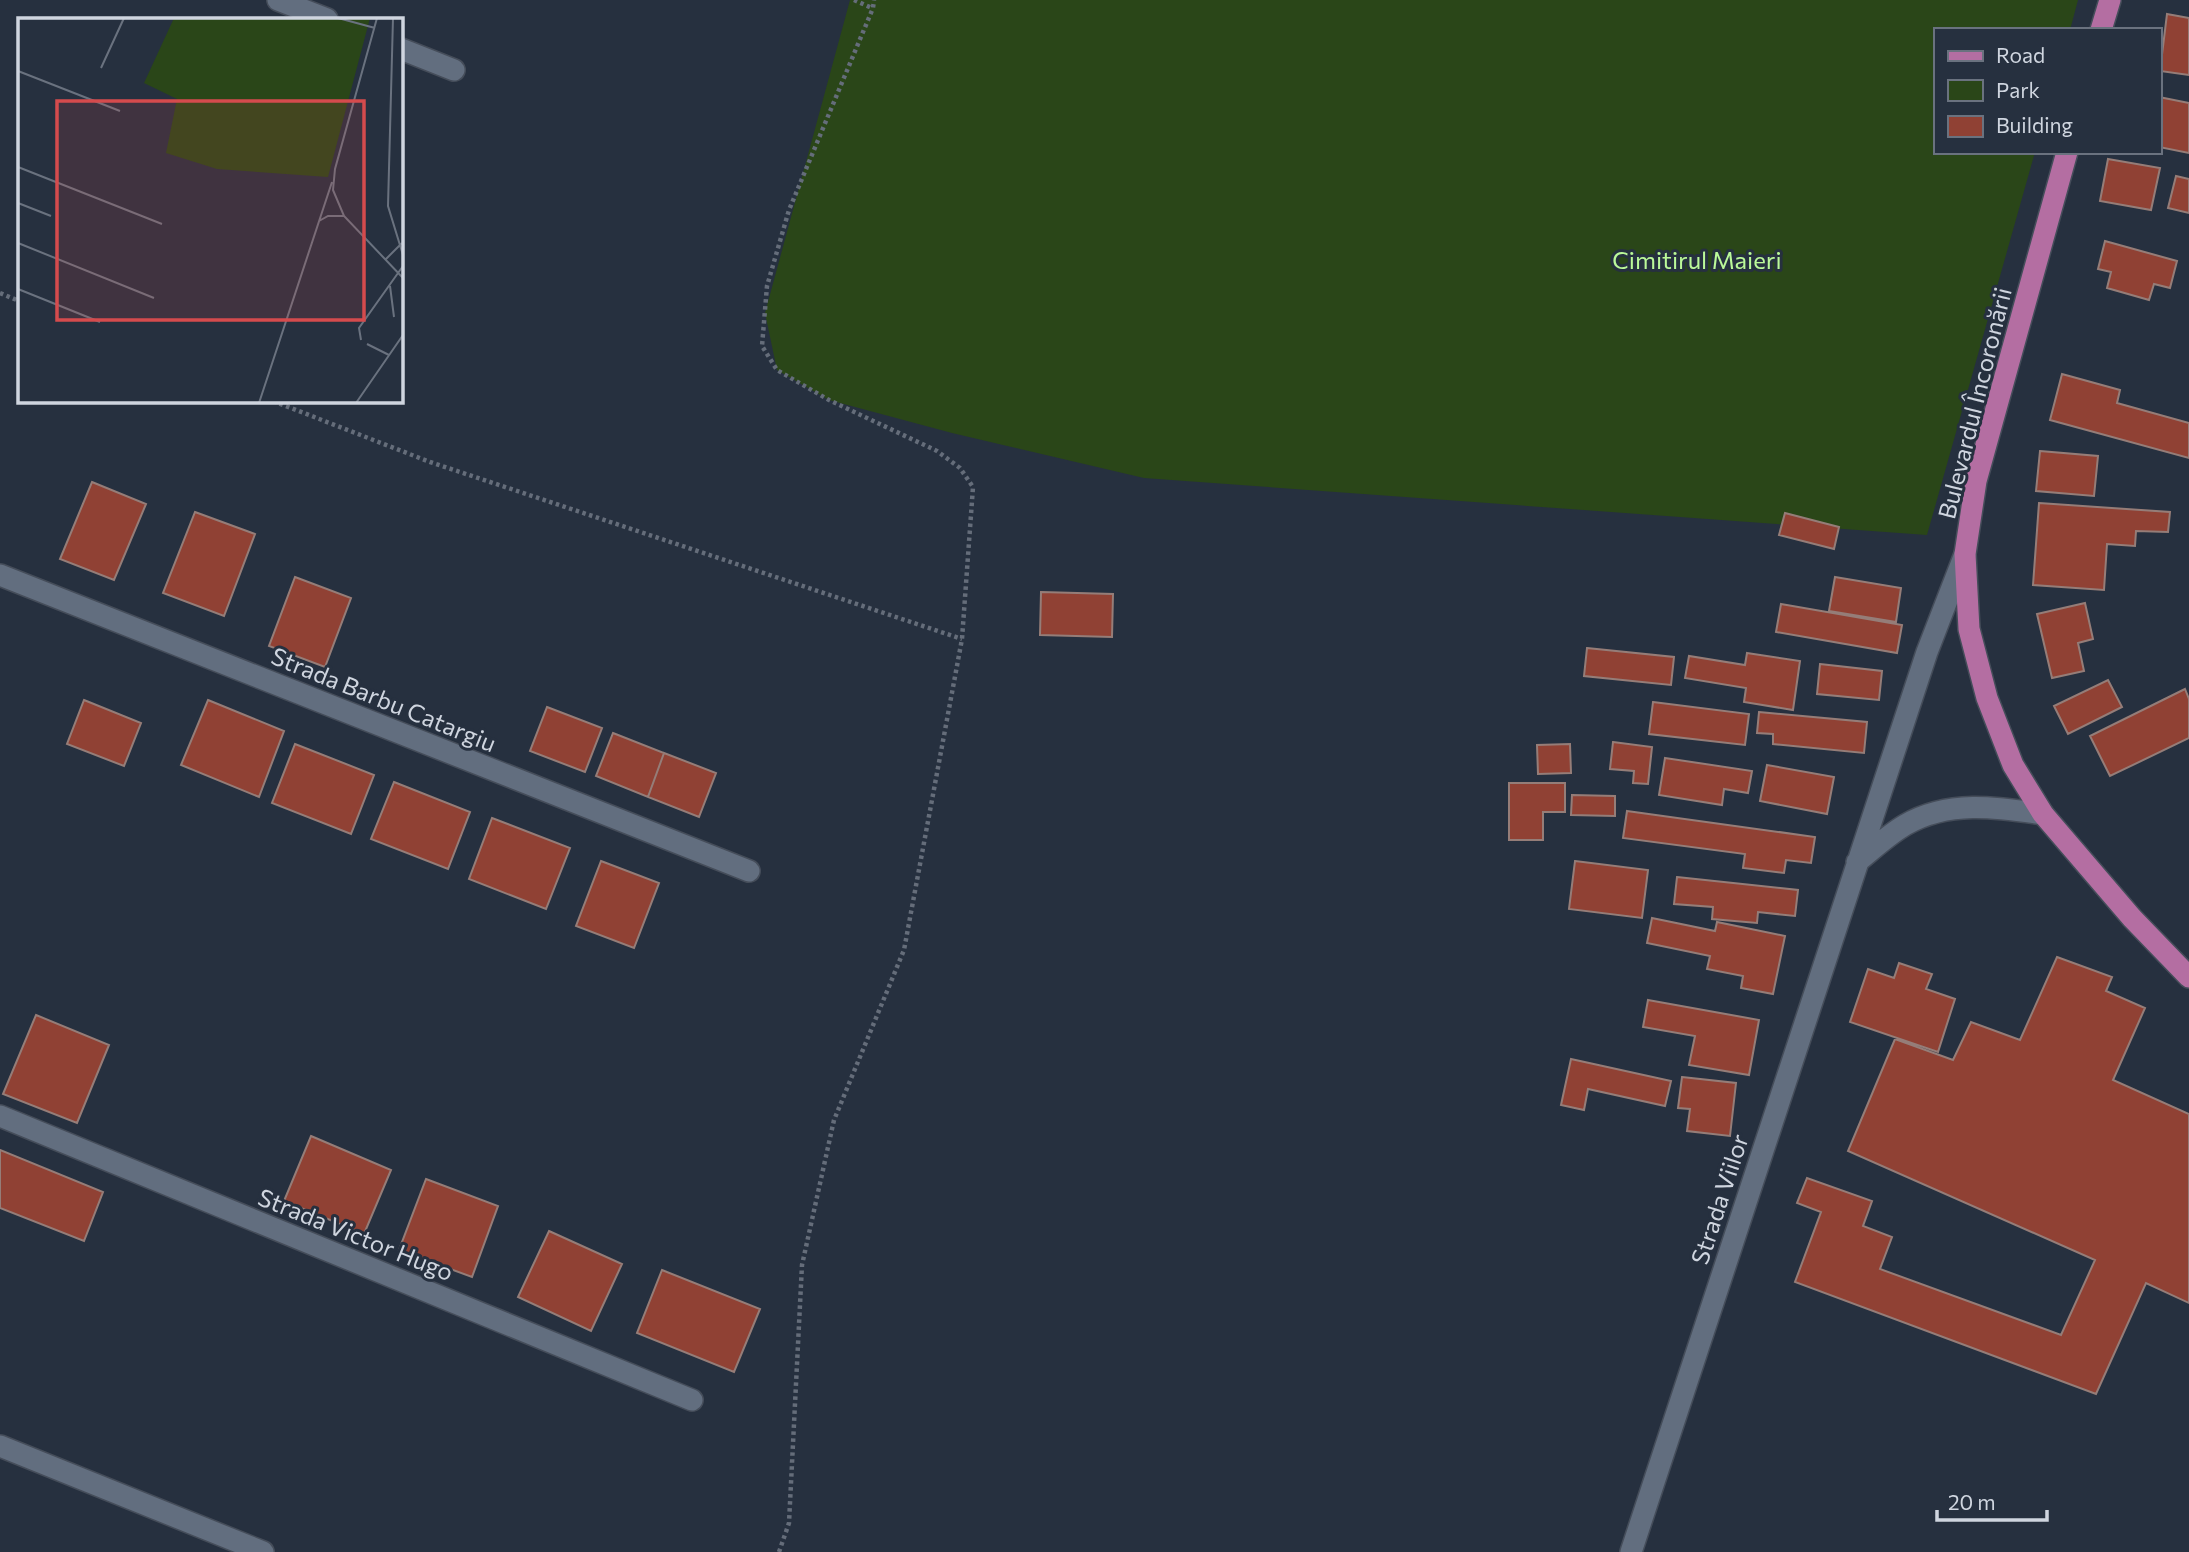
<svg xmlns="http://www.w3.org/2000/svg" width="2189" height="1552" font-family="Commissioner,sans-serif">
  <rect width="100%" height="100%" fill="#26303f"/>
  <path fill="#2a4618" d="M 850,0 L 2078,0 L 2070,30 L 1935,30 L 1935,152 L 2035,152 L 1927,535 L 1144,478 L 952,433 L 829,400 L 777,370 L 765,313 Z"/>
  <path fill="#904134" stroke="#957d78" stroke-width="2" d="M 2167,14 L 2189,18 L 2189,75 L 2160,71 Z
    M 2159,97 L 2189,103 L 2189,153 L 2159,147 Z
    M 2108,159 L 2160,168 L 2151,210 L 2100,201 Z
    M 2176,176 L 2189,179 L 2189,213 L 2168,208 Z
    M 2105,241 L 2177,261 L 2170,288 L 2154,284 L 2149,300 L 2107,288 L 2111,272 L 2098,269 Z
    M 2062,374 L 2120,390 L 2117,403 L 2189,423 L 2189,458 L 2050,420 Z
    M 2040,451 L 2098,456 L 2094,496 L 2036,491 Z
    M 92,482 L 146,504 L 114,580 L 60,559 Z
    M 2039,503 L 2170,512 L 2168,532 L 2136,531 L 2135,546 L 2107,544 L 2104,590 L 2033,585 Z
    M 195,512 L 255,534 L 224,616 L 163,593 Z
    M 1785,513 L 1839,527 L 1834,549 L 1779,535 Z
    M 295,577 L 351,598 L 325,667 L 269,646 Z
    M 1835,577 L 1901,588 L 1896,622 L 1829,611 Z
    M 1041,592 L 1113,594 L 1112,637 L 1040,635 Z
    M 2085,603 L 2093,639 L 2078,643 L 2084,671 L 2052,678 L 2037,614 Z
    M 1781,604 L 1902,625 L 1897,653 L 1776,632 Z
    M 1587,648 L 1674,657 L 1671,685 L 1584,676 Z
    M 1747,653 L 1800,661 L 1793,710 L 1744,702 L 1746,688 L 1685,678 L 1689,656 L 1745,665 Z
    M 1820,664 L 1882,671 L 1879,700 L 1817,694 Z
    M 2108,680 L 2122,707 L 2068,734 L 2054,706 Z
    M 2185,689 L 2189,699 L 2189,738 L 2110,776 L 2090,736 Z
    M 84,700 L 141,723 L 124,766 L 67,744 Z
    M 208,700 L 284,731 L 259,797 L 181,765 Z
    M 1653,702 L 1749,714 L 1745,745 L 1649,734 Z
    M 547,707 L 602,728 L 585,772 L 530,751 Z
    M 1759,712 L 1867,722 L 1864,753 L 1773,744 L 1773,734 L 1757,733 Z
    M 613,733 L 664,753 L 648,797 L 596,776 Z
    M 1613,742 L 1652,747 L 1648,784 L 1633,783 L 1634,771 L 1610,769 Z
    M 295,744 L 374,775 L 351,834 L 272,803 Z
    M 1570,744 L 1571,773 L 1538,774 L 1537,745 Z
    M 664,753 L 716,773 L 699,817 L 648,797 Z
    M 1665,758 L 1752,771 L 1748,793 L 1724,789 L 1722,805 L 1659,795 Z
    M 1767,765 L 1834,777 L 1827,814 L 1760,801 Z
    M 394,782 L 470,812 L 448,869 L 371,839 Z
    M 1509,783 L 1565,783 L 1565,812 L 1543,812 L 1543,840 L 1509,840 Z
    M 1572,795 L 1615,796 L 1615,816 L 1571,815 Z
    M 1627,811 L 1815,837 L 1811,863 L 1786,860 L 1784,873 L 1743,868 L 1745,854 L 1623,838 Z
    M 492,818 L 570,848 L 546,909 L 469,879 Z
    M 601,861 L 659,883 L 634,948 L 576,926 Z
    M 1575,861 L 1648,870 L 1642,918 L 1569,909 Z
    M 1677,877 L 1798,890 L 1795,916 L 1758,912 L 1757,923 L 1712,919 L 1713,907 L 1674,904 Z
    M 1652,918 L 1715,931 L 1717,922 L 1785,936 L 1773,994 L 1741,988 L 1743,976 L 1707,969 L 1710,956 L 1647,943 Z
    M 2057,957 L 2112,977 L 2106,991 L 2145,1008 L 2113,1080 L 2189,1114 L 2189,1303 L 2146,1283 L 2096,1394 L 1795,1282 L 1821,1212 L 1797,1203 L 1807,1178 L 1872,1201 L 1863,1226 L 1892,1237 L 1880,1269 L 2061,1335 L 2095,1260 L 1848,1151 L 1895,1039 L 1953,1060 L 1971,1022 L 2020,1040 Z
    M 1899,963 L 1932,974 L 1926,989 L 1955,999 L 1938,1052 L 1850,1022 L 1868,969 L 1894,978 Z
    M 1648,1000 L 1759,1020 L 1749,1075 L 1689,1065 L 1695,1036 L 1643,1027 Z
    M 36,1015 L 109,1045 L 77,1123 L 3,1094 Z
    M 1571,1059 L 1671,1081 L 1665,1106 L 1588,1089 L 1584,1110 L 1561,1105 Z
    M 1682,1077 L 1736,1083 L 1730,1136 L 1687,1131 L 1690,1109 L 1678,1108 Z
    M 311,1136 L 391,1170 L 364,1234 L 284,1201 Z
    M 0,1150 L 103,1192 L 84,1241 L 0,1208 Z
    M 426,1179 L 498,1206 L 472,1277 L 399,1250 Z
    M 549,1231 L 622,1264 L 591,1331 L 518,1297 Z
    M 662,1270 L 760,1309 L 734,1372 L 637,1333 Z"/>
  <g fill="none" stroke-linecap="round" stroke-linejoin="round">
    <g stroke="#454d5a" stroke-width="24">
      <path id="street" d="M 278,0 L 327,19
        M 401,49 L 454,70
        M 0,575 L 749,871
        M 1857,862 C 1872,850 1888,835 1905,825 C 1948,800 1996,807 2043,814
        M 0,1116 L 692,1400
        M 0,1446 L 263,1552
        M 1631,1552 L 1927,652 L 1965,554"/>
    </g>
    <g stroke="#454d5a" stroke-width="24">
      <path id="primary" d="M 2101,30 L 2110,0
        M 2067,152 L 1976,481 L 1965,554 L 1969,629 L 1987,698 L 2013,765 L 2043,814 L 2132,918 L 2189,977"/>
    </g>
    <path stroke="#656d7a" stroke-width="4.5" stroke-dasharray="3.5 3.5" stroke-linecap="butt" d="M 854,0 L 872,8
      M 0,293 L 19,301
      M 273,401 L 430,462 L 962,639
      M 779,1552 L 789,1523 L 802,1265 L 834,1120 L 904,950 L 962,639 L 973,487 L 960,468 L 937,451 L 829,400 L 777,370 L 762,346 L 767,286 L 789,210 L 873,8 L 874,0"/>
    <use href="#street" stroke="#626e7f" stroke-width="21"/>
    <use href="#primary" stroke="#b46ea2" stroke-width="21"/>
  </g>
  <g text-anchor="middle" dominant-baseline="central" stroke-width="6" stroke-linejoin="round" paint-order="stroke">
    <g font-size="24" fill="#bbf999" stroke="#26303f">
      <text x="1697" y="259">Cimitirul Maieri</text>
    </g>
    <g font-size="24" fill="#cfd5df" stroke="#26303f">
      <text transform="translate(1974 403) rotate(-76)">Bulevardul Încoronării</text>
      <text transform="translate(384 699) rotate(22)">Strada Barbu Catargiu</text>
      <text transform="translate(1719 1199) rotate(-72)">Strada Viilor</text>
      <text transform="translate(356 1234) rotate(22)">Strada Victor Hugo</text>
    </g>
  </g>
  <g transform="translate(18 18)">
    <rect width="385" height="385" fill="#26303f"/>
    <path d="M 156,0 L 352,0 L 310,159 L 199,151 L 148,135 L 159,81 L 126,65 Z" fill="#2a4618"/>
    <path fill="none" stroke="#6a727f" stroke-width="2" d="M 320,0 L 357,10M 359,0 L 317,151 L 315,172 L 326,198 L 385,260M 375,0 L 370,188 L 385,237M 83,50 L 106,0M 0,53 L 102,93M 0,149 L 144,206M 0,185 L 33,198M 301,203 L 310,198 L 326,198M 0,225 L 136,280M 367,242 L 384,225M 372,268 L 376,299M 0,271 L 82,304M 343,322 L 341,310 L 385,248M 349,326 L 371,337M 241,385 L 314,164M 338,385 L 385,317"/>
    <path fill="#d54b4d" fill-opacity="0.15" stroke="#d54b4d" stroke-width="3.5" d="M 39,83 L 346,83 L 346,302 L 39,302 Z"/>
    <rect width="385" height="385" fill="none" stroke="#cfd5df" stroke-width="3.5"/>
  </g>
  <rect x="1934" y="28" width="228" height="126" fill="#26303f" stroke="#6a727f" stroke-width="2"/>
  <rect x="1948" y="51" width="35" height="10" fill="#b46ea2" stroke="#6a727f" stroke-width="2"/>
  <text x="1996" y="63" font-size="21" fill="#cfd5df">Road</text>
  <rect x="1948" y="80" width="35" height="21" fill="#2a4618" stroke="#6a727f" stroke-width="2"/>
  <text x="1996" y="98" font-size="21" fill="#cfd5df">Park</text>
  <rect x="1948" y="116" width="35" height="21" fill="#904134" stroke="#6a727f" stroke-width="2"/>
  <text x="1996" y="133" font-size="21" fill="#cfd5df">Building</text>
  <path d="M1937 1510v10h110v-10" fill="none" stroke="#cfd5df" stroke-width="3.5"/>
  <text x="1948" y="1510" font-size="21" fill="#cfd5df" stroke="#26303f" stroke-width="5" paint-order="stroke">20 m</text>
</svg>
